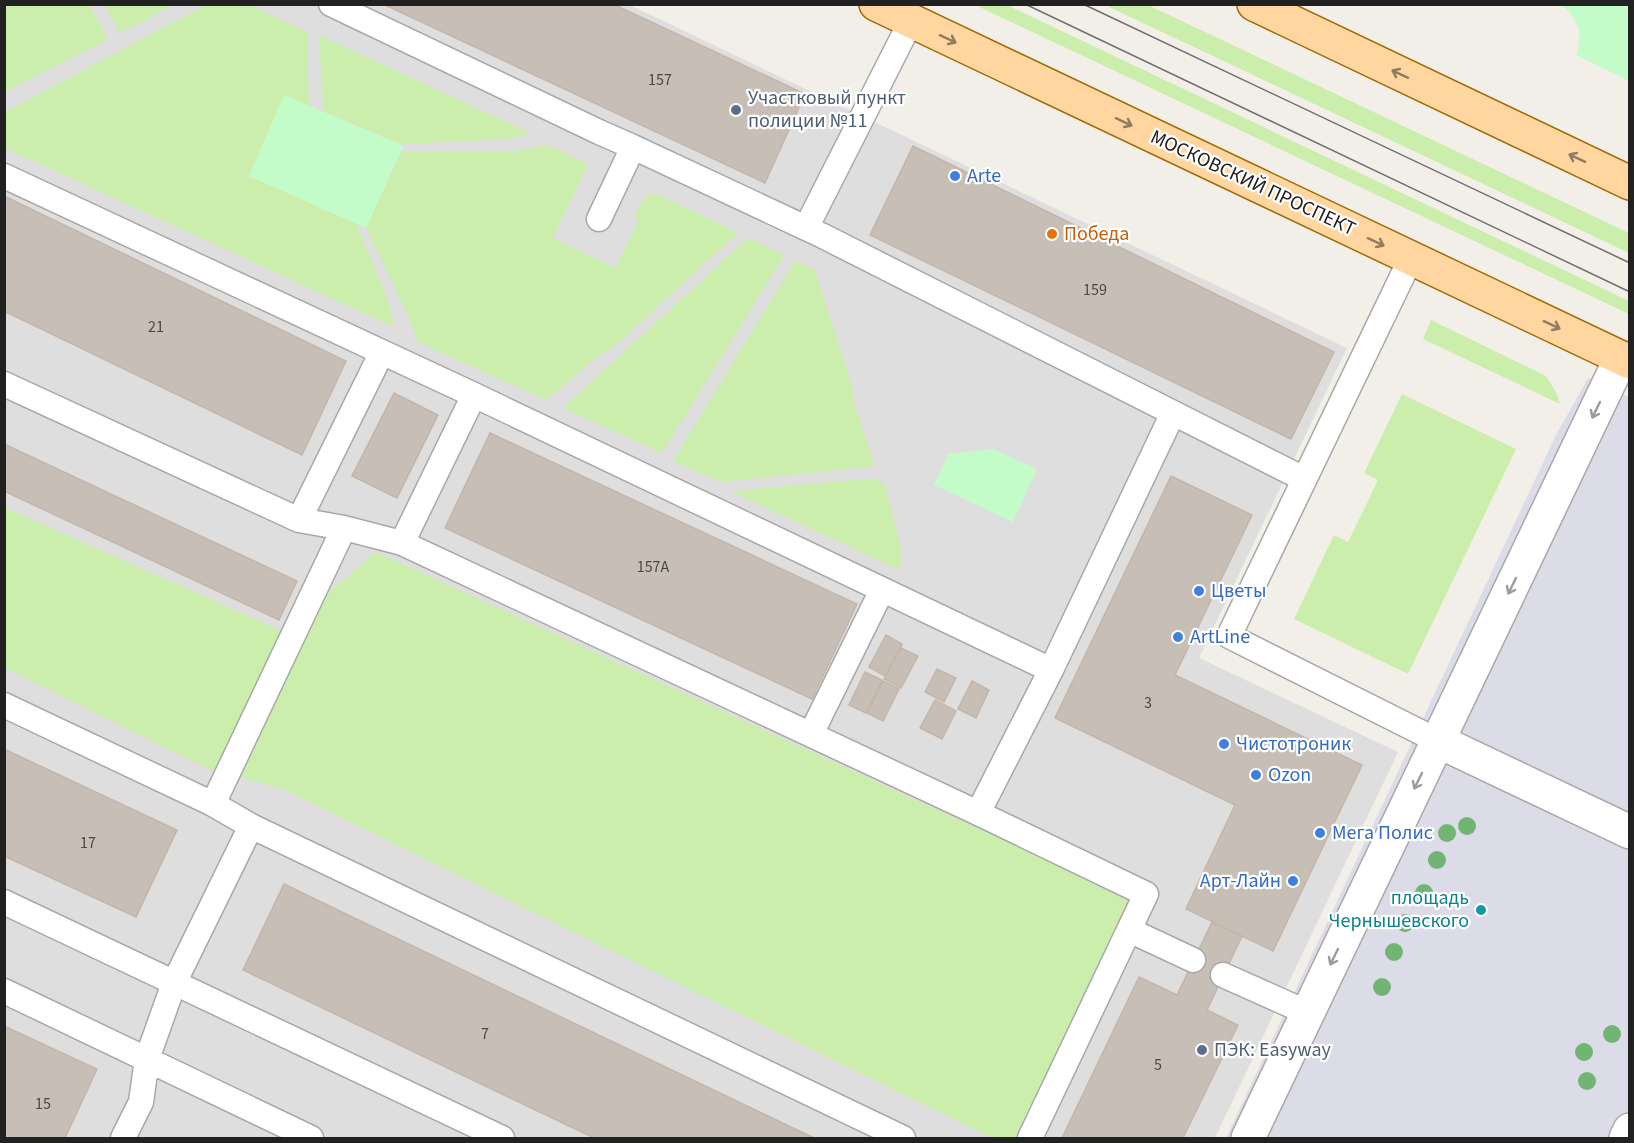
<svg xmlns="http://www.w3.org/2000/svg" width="1634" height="1143" font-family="'Source Sans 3',sans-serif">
  <rect width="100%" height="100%" fill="#f2efe8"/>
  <path fill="#dfdede" d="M 5,5 L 630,5 L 1347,348 L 1199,658 L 1398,752 L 1215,1138 L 5,1138 Z"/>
  <path fill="#cceeac" d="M 5,4 L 89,5 L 108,39 L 5,92 Z
    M 105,5 L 173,5 L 120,33 Z
    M 206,5 L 250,5 L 307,32 L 309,106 L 284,96 L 249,176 L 356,223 L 389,303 L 394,327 L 5,148 L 5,112 Z
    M 975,5 L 1007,5 L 1629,301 L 1629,314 Z
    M 1105,5 L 1148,5 L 1629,233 L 1629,253 Z
    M 319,35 L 532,134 L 507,139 L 399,144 L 323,111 Z
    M 548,145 L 588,164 L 553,238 L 615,268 L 639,219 L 634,216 C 640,205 642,196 655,193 L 738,233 L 618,343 L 596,358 L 546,400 L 418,342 L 406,311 L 366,228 L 401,152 L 512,151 Z
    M 748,238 L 784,255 L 662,453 L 563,408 Z
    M 795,261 L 815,270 L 854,393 L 853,400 L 875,466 L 720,482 L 673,461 Z
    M 1431,320 L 1546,376 L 1557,394 L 1560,404 L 1423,339 Z
    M 1402,394 L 1516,449 L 1408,674 L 1294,619 L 1334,535 L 1348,542 L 1378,480 L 1364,473 Z
    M 866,479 L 880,481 L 885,485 L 901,547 L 900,570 L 730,491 Z
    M 4,507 L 282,631 L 376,552 L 1132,899 L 1018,1138 L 992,1138 L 281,788 L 211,770 L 5,668 Z"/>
  <path fill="#c4fcc9" d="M 1561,5 L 1629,5 L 1629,81 L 1576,55 C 1583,34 1579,18 1561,5 Z
    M 284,95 L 399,144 L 403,147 L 366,228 L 249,176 Z
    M 993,449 L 1037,469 L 1013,522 L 934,485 L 948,454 Z"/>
  <path fill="#dcdce8" d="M 1588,378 L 1629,397 L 1629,1138 L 1226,1138 L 1556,435 Z"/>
  <path fill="#c7beb6" stroke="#c5b5a9" stroke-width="1.5" d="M 383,4 L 613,4 L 805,94 L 765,183 Z
    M 913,146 L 1334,352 L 1291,439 L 870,235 Z
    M 4,196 L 346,361 L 302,455 L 4,311 Z
    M 394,393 L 438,415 L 397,498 L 352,476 Z
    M 490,433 L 857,604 L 812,699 L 445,528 Z
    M 4,444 L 297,581 L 279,620 L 4,491 Z
    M 1171,476 L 1252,515 L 1175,675 L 1362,765 L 1273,951 L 1186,909 L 1235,805 L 1055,718 Z
    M 886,635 L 902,644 L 885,676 L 869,667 Z
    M 901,648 L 918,656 L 901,688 L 884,679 Z
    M 937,669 L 956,678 L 944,702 L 925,692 Z
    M 865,672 L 882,680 L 866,713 L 849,705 Z
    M 883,681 L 899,689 L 883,721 L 867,713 Z
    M 972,681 L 989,690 L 976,718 L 958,709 Z
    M 935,700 L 956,711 L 942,739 L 920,728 Z
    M 4,749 L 177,830 L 136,917 L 4,856 Z
    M 284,884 L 348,915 L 814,1138 L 594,1138 L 243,970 Z
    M 1212,922 L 1242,936 L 1207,1010 L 1238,1025 L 1183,1138 L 1062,1138 L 1139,977 L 1177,995 Z
    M 4,1026 L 97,1069 L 65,1138 L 4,1138 Z"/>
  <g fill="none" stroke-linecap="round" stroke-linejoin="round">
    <g stroke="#a8a8a8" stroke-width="27">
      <path id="lane" d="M 331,4 L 599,132 L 633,147 L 821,235 L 1304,479
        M 4,176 L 474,395 L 1051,670 L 1173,413
        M 599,219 L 633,147
        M 806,228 L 911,21
        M 1411,258 L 1229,636 L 1438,741
        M 4,384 L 299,520 L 344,528 L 402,543 L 978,813 L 1146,894 L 1129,930 L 1193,960
        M 299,520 L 382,352
        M 402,543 L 474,395
        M 4,705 L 213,804 L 251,826 L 903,1138
        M 811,734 L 882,590
        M 213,804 L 344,528
        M 978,813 L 1051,670
        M 4,902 L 502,1138
        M 1223,975 L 1308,1013
        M 4,991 L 311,1138
        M 123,1138 L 141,1102 L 147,1059 L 174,983 L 251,826
        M 1030,1138 L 1129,930"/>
    </g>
    <g stroke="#a8a8a8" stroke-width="36">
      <path id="street" d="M 1438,741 L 1630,832
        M 1248,1138 L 1621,358
        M 1626,1138 L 1630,1130"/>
    </g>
    <g stroke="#9f6b00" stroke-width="36">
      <path id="primary" d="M 876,4 L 1630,362
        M 1254,4 L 1630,183"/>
    </g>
    <use href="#lane" stroke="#fff" stroke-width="24"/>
    <use href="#street" stroke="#fff" stroke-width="33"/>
    <use href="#primary" stroke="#ffd6a0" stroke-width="33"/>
    <path stroke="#6f6f6f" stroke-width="1.5" d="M 1025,4 L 1630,292
      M 1083,4 L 1630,263"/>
  </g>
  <g fill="#70b672">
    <circle cx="1467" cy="826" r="9"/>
    <circle cx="1447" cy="833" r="9"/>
    <circle cx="1437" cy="860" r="9"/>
    <circle cx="1424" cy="893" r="9"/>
    <circle cx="1405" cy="923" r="9"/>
    <circle cx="1394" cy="952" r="9"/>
    <circle cx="1382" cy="987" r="9"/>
    <circle cx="1612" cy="1034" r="9"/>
    <circle cx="1584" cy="1052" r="9"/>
    <circle cx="1587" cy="1081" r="9"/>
  </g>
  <defs><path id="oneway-shaft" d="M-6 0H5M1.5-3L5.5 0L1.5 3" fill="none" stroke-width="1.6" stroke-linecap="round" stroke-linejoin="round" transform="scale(1.5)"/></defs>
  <g stroke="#907c60">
    <use href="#oneway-shaft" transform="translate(948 39) rotate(25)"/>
    <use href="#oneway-shaft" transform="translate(1400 74) rotate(-155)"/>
    <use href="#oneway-shaft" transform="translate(1124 122) rotate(25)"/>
    <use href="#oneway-shaft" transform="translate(1577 158) rotate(-155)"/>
    <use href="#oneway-shaft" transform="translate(1376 242) rotate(25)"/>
    <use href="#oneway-shaft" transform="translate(1552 325) rotate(25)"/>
  </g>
  <g stroke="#9b9b9b">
    <use href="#oneway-shaft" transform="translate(1596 410) rotate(116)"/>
    <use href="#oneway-shaft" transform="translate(1512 586) rotate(116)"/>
    <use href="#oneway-shaft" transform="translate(1418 781) rotate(116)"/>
    <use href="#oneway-shaft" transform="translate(1334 957) rotate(116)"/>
  </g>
  <g fill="#5c6f8a" stroke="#fff" stroke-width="2">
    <circle cx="736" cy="110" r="6"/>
    <circle cx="1202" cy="1050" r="6"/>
  </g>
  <g fill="#3f7fe0" stroke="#fff" stroke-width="2">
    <circle cx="955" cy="176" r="6"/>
    <circle cx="1199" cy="591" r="6"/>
    <circle cx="1178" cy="637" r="6"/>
    <circle cx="1224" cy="744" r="6"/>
    <circle cx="1256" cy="775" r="6"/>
    <circle cx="1320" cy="833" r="6"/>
    <circle cx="1293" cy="881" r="6"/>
  </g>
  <circle fill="#e8710a" stroke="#fff" stroke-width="2" cx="1052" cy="234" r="6"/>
  <circle fill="#0f9aa8" stroke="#fff" stroke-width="2" cx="1481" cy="910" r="6"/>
  <g text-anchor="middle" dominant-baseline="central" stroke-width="4.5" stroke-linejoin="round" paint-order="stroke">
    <g font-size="16" fill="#4a4846">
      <text x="660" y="80">157</text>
      <text x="1095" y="290">159</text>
      <text x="156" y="327">21</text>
      <text x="653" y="567">157А</text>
      <text x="1148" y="703">3</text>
      <text x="88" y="843">17</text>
      <text x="485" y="1034">7</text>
      <text x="1158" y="1065">5</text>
      <text x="43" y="1104">15</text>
    </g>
    <g font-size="20" fill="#4e5e75" stroke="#fff" text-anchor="start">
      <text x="748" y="98">Участковый пункт<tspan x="748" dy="23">полиции №11</tspan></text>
      <text x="1214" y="1050">ПЭК: Easyway</text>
    </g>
    <g font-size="20" fill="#366cbe" stroke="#fff" text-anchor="start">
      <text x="967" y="176">Arte</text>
      <text x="1211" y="591">Цветы</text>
      <text x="1190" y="637">ArtLine</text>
      <text x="1236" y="744">Чистотроник</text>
      <text x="1268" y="775">Ozon</text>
      <text x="1332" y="833">Мега Полис</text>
      <text x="1281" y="881" text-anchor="end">Арт-Лайн</text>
    </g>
    <g font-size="20" fill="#212121" stroke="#fff">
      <text transform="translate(1253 183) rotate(25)">МОСКОВСКИЙ ПРОСПЕКТ</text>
    </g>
    <g font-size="20" fill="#c56008" stroke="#fff" text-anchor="start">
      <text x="1064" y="234">Победа</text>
    </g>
    <g font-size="20" fill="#0d838f" stroke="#fff" text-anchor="end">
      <text x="1469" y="898">площадь<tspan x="1469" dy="23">Чернышевского</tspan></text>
    </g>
  </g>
  <rect width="1634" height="1143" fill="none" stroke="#212121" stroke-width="12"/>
</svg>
